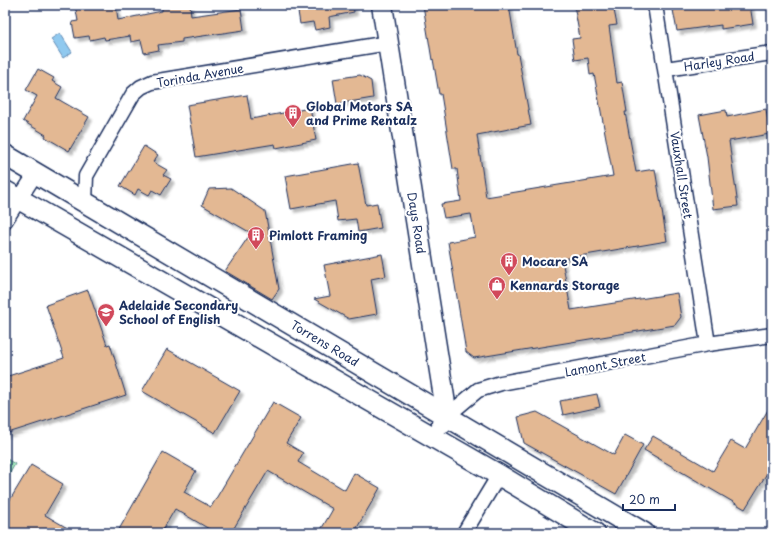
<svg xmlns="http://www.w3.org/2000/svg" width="777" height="538" font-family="'Playpen Sans',sans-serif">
  <defs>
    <filter id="shadow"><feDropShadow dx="3.5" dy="3.5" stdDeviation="1" flood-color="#0004"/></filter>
  </defs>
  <rect width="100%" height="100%" fill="#fff"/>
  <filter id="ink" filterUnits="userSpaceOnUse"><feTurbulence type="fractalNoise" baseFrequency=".025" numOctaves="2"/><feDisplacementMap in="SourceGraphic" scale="8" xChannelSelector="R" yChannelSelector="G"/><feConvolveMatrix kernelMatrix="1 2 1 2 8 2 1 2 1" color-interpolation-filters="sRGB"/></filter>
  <g filter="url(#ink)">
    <path fill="#a3ecbb" stroke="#5f8e8c" d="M 5,458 L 15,464 L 5,482 Z"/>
    <path fill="#90c9ef" stroke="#618bb5" d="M 60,33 L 72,52 L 63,58 L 51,39 Z"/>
    <path fill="#e3b893" stroke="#1b2f5e" filter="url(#shadow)" d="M 75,5 L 116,5 L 118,20 L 162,11 L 162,5 L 190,5 L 191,16 L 241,9 L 244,30 L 182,39 L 182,42 L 158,45 L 159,50 L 144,53 L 141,40 L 131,42 L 130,36 L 105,40 L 104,37 L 90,40 L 89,36 L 75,38 L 72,22 L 78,21 Z
      M 297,5 L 353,5 L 354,12 L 329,17 L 330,27 L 315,30 L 313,22 L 300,24 Z
      M 423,5 L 509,5 L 517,54 L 518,54 L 531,125 L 477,135 L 486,197 L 613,176 L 594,74 L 590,75 L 588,58 L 575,60 L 572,39 L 580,38 L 574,5 L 613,5 L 617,25 L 609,26 L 617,83 L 622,82 L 627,112 L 625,112 L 636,172 L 655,169 L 667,241 L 562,259 L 571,310 L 677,293 L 681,317 L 675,325 L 474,358 L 466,352 L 448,242 L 475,237 L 471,214 L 444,218 L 441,204 L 461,201 L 457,169 L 453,169 L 441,94 L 439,94 L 433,59 L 432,60 Z
      M 706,5 L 750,5 L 753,24 L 721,29 L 721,25 L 677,31 L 673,10 Z
      M 38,69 L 54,78 L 52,81 L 62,87 L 56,98 L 89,117 L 69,151 L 45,137 L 46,135 L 23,121 L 37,96 L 26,90 Z
      M 360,75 L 371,81 L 373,98 L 337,104 L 333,79 Z
      M 247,95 L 251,119 L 310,108 L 316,140 L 276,148 L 275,144 L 196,157 L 187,105 Z
      M 766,109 L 770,134 L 729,141 L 738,206 L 713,209 L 707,157 L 699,115 L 726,110 L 727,117 Z
      M 144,146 L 158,155 L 153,162 L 167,170 L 163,175 L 171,179 L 161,195 L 152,190 L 149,195 L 138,189 L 135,195 L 120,186 Z
      M 358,163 L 366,205 L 377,203 L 381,228 L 358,232 L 356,219 L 338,221 L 335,201 L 291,209 L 285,176 Z
      M 231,188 L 265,211 L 279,289 L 272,299 L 225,271 L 251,233 L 202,205 L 209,189 Z
      M 382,254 L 386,276 L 371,279 L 377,314 L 349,319 L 314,299 L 330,296 L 324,265 Z
      M 88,290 L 107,345 L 110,344 L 126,395 L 5,434 L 5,377 L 64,358 L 46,305 Z
      M 167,349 L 240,391 L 215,433 L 142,391 Z
      M 597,394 L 600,407 L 563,415 L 560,401 Z
      M 273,402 L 301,418 L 286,443 L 303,453 L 298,462 L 345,490 L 354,473 L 380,488 L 354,533 L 319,533 L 333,509 L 268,471 L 231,533 L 216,533 L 175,509 L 161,533 L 117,533 L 163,452 L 196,471 L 184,492 L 211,507 Z
      M 772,403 L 772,465 L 745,509 L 644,450 L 653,436 L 713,471 L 731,441 L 745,449 Z
      M 537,412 L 614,455 L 625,435 L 643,445 L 616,494 L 524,443 L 518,417 Z
      M 31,465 L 63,484 L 45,515 L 76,533 L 5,533 L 5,508 Z"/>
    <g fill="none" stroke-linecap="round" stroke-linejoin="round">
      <g stroke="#1b2f5e" stroke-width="17">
        <path id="minor" d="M 655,5 L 708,344
          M 666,69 L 772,53
          M 85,202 L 86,176 L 133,94 L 141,87 L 152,82 L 388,43
          M 5,221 L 36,173
          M 447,416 L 478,390 L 501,383 L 708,344 L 772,335
          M 464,533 L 499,475"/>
      </g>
      <g stroke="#1b2f5e" stroke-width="23">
        <path id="secondary" d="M 382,5 L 447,416 L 442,423
          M 5,155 L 644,533
          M 5,191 L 499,475 L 595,533"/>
      </g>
      <use href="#minor" stroke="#fff" stroke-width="14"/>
      <use href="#secondary" stroke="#fff" stroke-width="20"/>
    </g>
  </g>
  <defs>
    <g id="building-pin" transform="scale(0.9)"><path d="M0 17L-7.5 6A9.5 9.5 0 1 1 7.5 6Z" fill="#d1495b" stroke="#fff"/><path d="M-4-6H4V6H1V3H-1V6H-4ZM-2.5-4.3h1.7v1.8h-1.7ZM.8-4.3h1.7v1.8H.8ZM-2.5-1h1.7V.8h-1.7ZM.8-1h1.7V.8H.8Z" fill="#fff"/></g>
    <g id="shop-pin" transform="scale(0.9)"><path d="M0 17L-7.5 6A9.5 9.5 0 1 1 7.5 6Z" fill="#d1495b" stroke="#fff"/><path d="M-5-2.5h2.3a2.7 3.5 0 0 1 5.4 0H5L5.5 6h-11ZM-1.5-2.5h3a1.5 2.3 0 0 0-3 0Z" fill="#fff"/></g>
    <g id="school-pin" transform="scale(0.9)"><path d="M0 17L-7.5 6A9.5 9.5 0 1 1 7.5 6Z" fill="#d1495b" stroke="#fff"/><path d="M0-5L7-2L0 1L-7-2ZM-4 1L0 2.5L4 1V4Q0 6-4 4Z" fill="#fff"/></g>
  </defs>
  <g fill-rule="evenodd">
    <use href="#building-pin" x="293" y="113"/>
    <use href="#building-pin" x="256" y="235"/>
    <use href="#building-pin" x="509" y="261"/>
    <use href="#shop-pin" x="497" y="285"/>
    <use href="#school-pin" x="106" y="312"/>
  </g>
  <g text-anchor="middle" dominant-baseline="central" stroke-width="4" stroke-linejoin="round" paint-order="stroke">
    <g font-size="12" fill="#1b2f5e" stroke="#fff">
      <text transform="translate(719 61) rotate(-9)">Harley Road</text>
      <text transform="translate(200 75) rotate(-10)">Torinda Avenue</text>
      <text transform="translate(682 175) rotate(81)">Vauxhall Street</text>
      <text transform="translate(417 223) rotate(81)">Days Road</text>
      <text transform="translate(325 343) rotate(31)">Torrens Road</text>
      <text transform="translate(605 364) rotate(-11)">Lamont Street</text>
    </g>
    <g font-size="12" font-weight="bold" fill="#1b2f5e" stroke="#fff" text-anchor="start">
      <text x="306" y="106">Global Motors SA<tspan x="306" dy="14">and Prime Rentalz</tspan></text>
      <text x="269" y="235">Pimlott Framing</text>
      <text x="522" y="261">Mocare SA</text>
      <text x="510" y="285">Kennards Storage</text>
      <text x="119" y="305">Adelaide Secondary<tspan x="119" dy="14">School of English</tspan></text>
    </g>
  </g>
  <rect width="777" height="538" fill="none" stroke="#fff" stroke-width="20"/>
  <rect x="10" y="10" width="757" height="518" fill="none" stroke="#1b2f5e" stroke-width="1.5" filter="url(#ink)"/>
  <path d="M623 504v6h52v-6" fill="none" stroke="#1b2f5e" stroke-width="2"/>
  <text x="629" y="504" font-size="12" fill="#1b2f5e" stroke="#ffffff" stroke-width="3" paint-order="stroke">20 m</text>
</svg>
